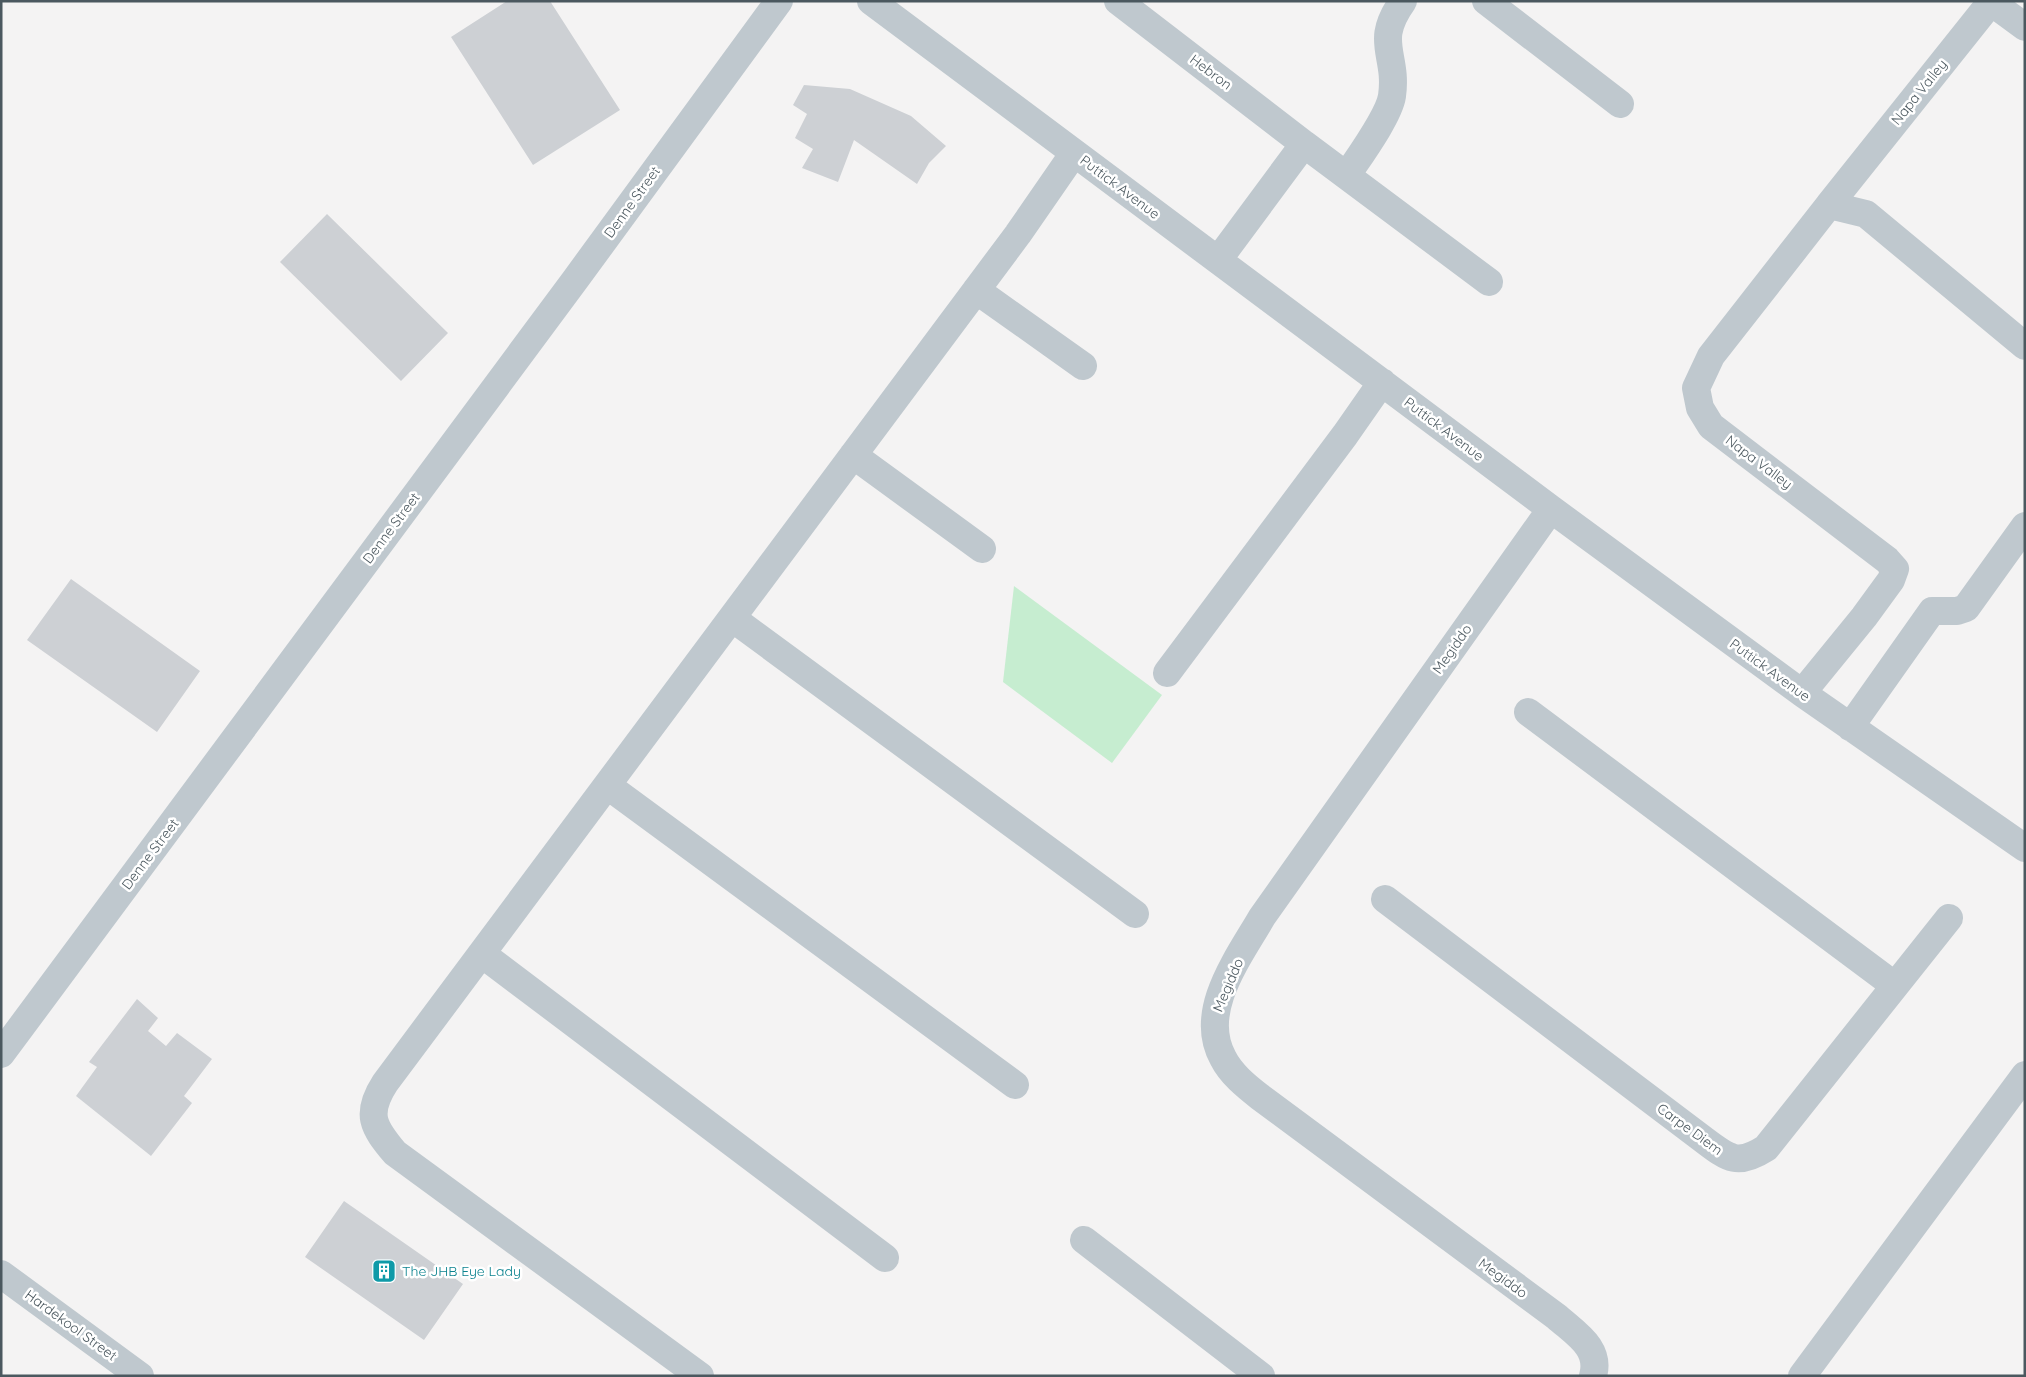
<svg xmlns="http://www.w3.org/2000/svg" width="2026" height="1377" font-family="Quicksand,sans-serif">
  <rect width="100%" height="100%" fill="#f4f3f3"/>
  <path fill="#c6edd0" d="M 1014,586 L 1162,695 L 1112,763 L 1003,682 Z"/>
  <path fill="#cdd0d4" d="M 507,1 L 550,1 L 620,110 L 533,165 L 451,37 Z
    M 804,85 L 850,89 L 911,116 L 946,146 L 929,163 L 917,184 L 854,140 L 838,182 L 802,168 L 813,149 L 795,138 L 807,114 L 793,105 Z
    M 327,214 L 448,333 L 401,381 L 280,262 Z
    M 71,579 L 200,671 L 157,732 L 27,640 Z
    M 137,999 L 158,1018 L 148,1031 L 166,1046 L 177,1033 L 212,1059 L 184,1096 L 192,1103 L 151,1156 L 76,1096 L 97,1067 L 89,1062 Z
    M 344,1201 L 463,1284 L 424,1340 L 305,1257 Z"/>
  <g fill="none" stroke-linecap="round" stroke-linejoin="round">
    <path stroke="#bfc8ce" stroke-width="28" d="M 871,1 L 1551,509 L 1802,693 L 2025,848
      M 1118,1 L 1304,144 L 1218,260
      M 1486,1 L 1620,104
      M 1304,144 L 1489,282
      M 1347,175 C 1359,157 1389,116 1392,96 C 1398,53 1373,43 1403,1
      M 1829,205 L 1991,2 L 2025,27
      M 976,290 L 1083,366
      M 853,455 L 982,549
      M 1551,509 L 1262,917 C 1239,957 1197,1011 1223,1058 C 1231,1074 1246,1086 1260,1097 L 1557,1317 C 1576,1334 1601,1348 1593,1376
      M 732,618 L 1135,914
      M 1167,673 L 1345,435 L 1382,382
      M 1802,693 L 1864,617 L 1891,580 L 1895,569 L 1887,560 L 1711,426 L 1700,408 L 1696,388 L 1711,356 L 1829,205 L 1866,214 L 2025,346
      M 1528,712 L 1894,985
      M 1850,727 L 1932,611 L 1957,611 L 1966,608 L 2025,526
      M 608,786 L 1015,1085
      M 1385,899 L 1704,1140 C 1729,1159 1738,1166 1766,1148 L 1949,918
      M 482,954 L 885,1258
      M 1,1054 L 575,280 L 779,1
      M 1084,1240 L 1261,1376
      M 1,1274 L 140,1376
      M 700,1376 L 395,1153 C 373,1127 365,1114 385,1083 L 1018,234 L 1074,153
      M 1802,1376 L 2025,1075"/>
  </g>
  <defs>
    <g id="building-square" transform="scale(1.25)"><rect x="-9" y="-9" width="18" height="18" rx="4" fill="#0f9aa8" stroke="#fff"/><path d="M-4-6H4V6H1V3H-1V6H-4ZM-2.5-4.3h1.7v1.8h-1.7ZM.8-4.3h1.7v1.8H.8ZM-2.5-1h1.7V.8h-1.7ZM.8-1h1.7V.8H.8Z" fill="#fff"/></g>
  </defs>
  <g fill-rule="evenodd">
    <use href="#building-square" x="384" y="1271"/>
  </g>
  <g text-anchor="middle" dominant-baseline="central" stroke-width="5" stroke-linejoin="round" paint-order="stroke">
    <g font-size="14" fill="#4b585f" stroke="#fff">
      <text transform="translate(1211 72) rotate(37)">Hebron</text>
      <text transform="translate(1919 92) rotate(-51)">Napa Valley</text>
      <text transform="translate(1120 187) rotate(37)">Puttick Avenue</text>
      <text transform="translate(632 202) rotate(-54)">Denne Street</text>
      <text transform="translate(1444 429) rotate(37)">Puttick Avenue</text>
      <text transform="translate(1759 462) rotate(37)">Napa Valley</text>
      <text transform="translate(391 528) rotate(-53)">Denne Street</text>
      <text transform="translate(1452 649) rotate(-55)">Megiddo</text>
      <text transform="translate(1770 670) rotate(36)">Puttick Avenue</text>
      <text transform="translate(150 854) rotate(-53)">Denne Street</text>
      <text transform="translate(1228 985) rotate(-67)">Megiddo</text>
      <text transform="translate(1690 1129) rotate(36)">Carpe Diem</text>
      <text transform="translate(1503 1278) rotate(36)">Megiddo</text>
      <text transform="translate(71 1325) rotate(36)">Hardekool Street</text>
    </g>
    <g font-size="14" fill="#0d838f" stroke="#fff" text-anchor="start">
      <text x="402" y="1271">The JHB Eye Lady</text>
    </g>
  </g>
  <rect width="2026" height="1377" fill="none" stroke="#4b585f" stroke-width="5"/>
</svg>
